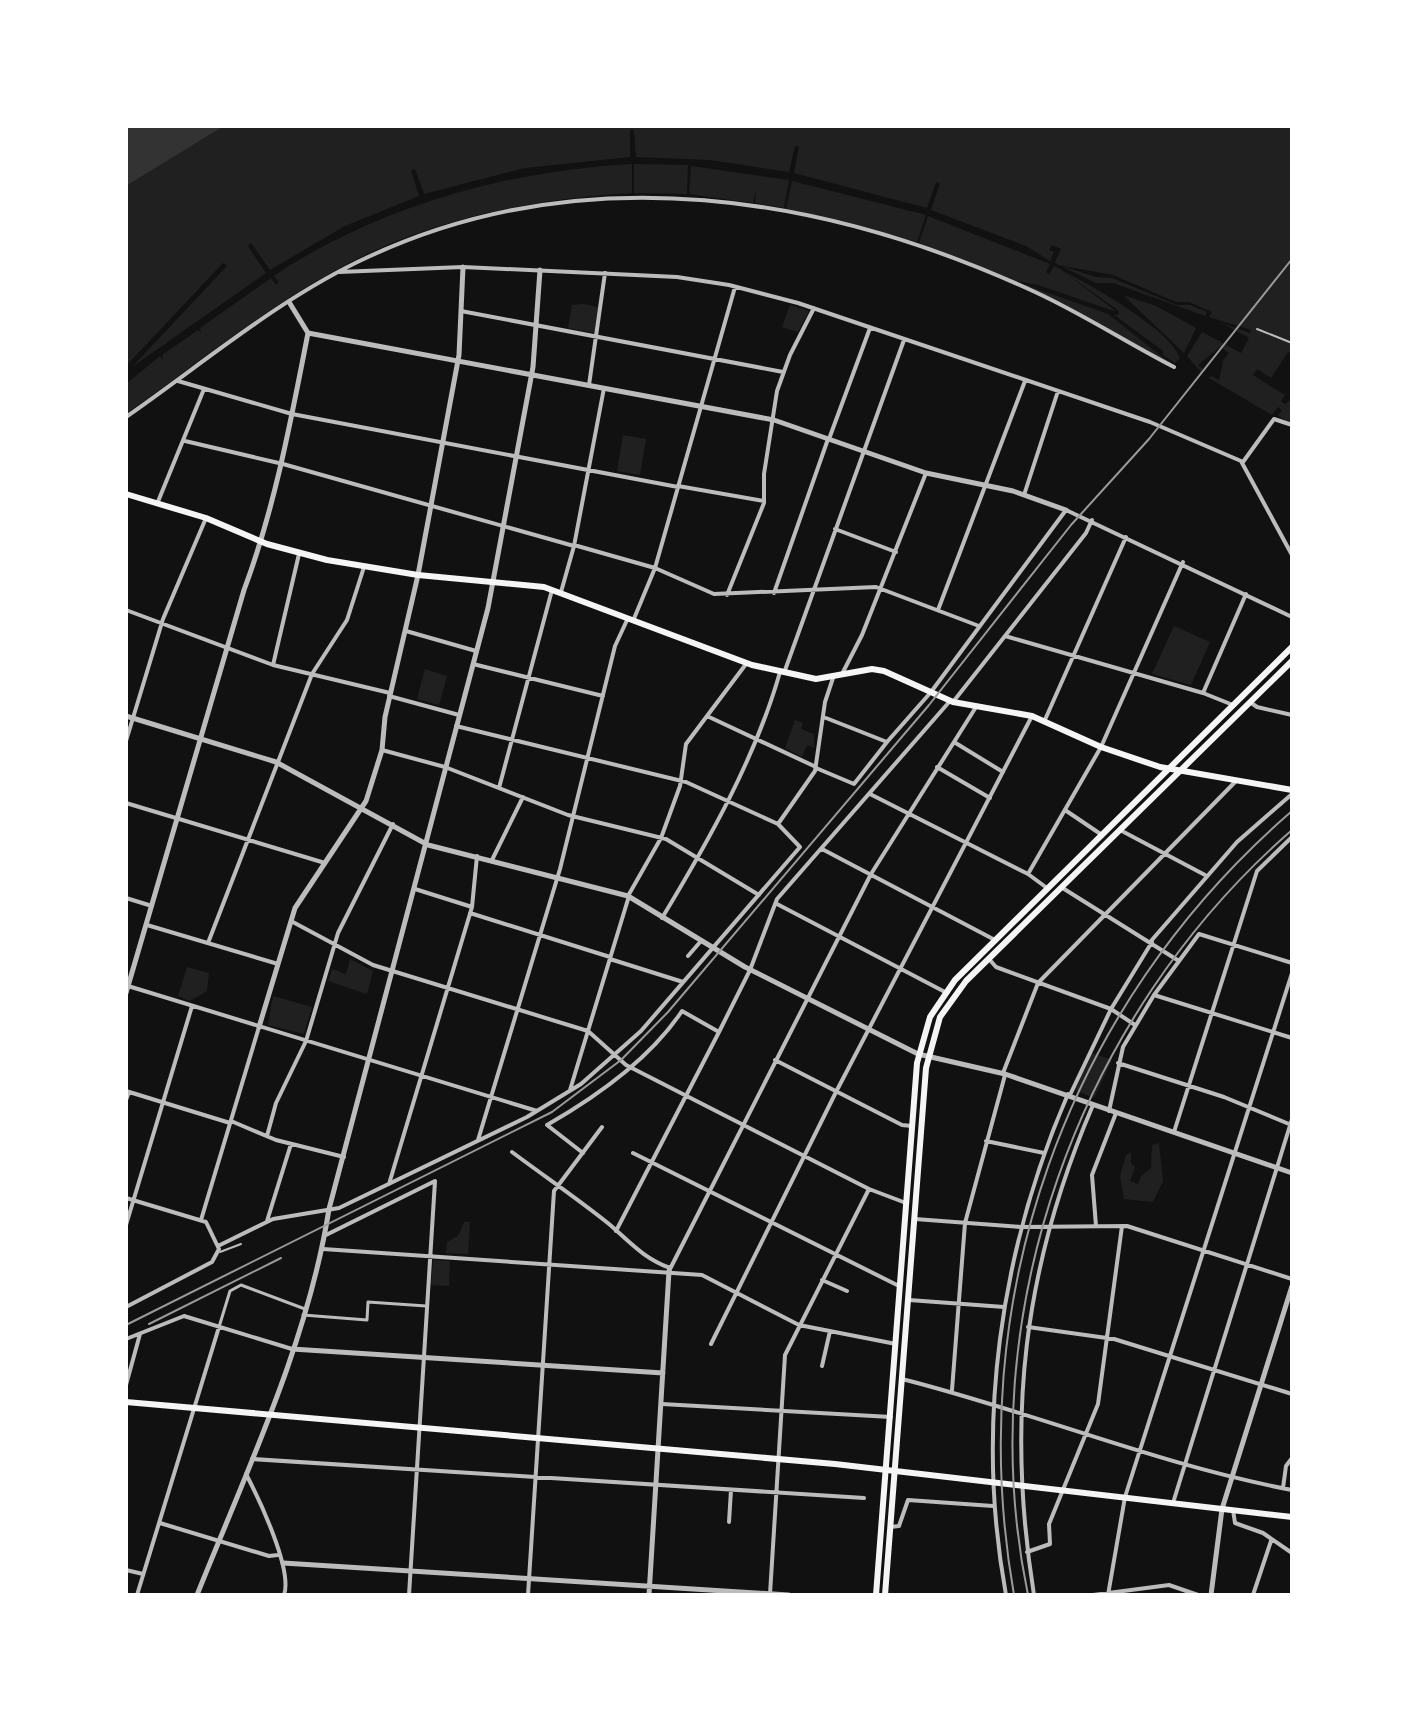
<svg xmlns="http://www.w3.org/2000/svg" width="1418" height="1721" font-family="Barlow,sans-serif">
  <rect width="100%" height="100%" fill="#111"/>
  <path fill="#202020" d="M 224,126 L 1292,126 L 1292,355 L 1288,352 L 1271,378 L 1257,369 L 1253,375 L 1285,395 L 1281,401 L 1285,404 L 1292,399 L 1292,424 L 1278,416 L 1282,410 L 1278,407 L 1272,415 L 1209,378 L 1211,376 L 1219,380 L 1223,361 L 1229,353 L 1220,347 L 1198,365 L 1203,369 L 1201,372 L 1187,356 L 1202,332 L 1241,353 L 1249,338 L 1224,324 L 1250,333 L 1251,330 L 1209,317 L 1212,312 L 1189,302 L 1176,302 L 1113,275 L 1058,265 L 1055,262 L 1061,249 L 1052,245 L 1049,250 L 1054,252 L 1050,261 L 1026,246 L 931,210 L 940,183 L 936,182 L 927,208 L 794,173 L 799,146 L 795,146 L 789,172 L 710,160 L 636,157 L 634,130 L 630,130 L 630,157 L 525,168 L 424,194 L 415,169 L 411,170 L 419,196 L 345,226 L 270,270 L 251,243 L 248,246 L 266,273 L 132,367 L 227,266 L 223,263 L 126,366 L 126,186 Z
    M 632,164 L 632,193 C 530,199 428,219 338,269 C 263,309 196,365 126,414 L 126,384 L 160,356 L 163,360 L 162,355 L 198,330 L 201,333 L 200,328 L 271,278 L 276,285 L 279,282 L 274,276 L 287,267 C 392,203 509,171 632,164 Z
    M 634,164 L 688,165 L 687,194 L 634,193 Z
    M 691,166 L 789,180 L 784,208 L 755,203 L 756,189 L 753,203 L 689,194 Z
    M 792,181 L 926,215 L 917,242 L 786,209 Z
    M 928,216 L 1050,264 L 1046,272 L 1049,275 L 1054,266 L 1060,269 L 1117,312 L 1038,285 L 1017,281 L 919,243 Z
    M 1061,266 L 1096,277 L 1112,278 L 1177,305 L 1190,305 L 1207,312 L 1205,316 L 1113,283 L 1096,283 Z
    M 1063,271 C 1090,284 1173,332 1180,358 L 1175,363 L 1163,355 L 1163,351 L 1113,314 L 1118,315 L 1119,311 Z
    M 1020,283 L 1108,314 L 1170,363 Z
    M 1123,295 L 1156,306 L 1196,328 L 1184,353 Z
    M 584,304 L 598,307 L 594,333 L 568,328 L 572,305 Z
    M 790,305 L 809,311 L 798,332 L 782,327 Z
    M 623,435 L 646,439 L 640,475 L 617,471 Z
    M 1174,626 L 1210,642 L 1191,685 L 1152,674 Z
    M 425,669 L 447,676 L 439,705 L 417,699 Z
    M 795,720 L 803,723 L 801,729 L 814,734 L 814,748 L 807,745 L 802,757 L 785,748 Z
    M 350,959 L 373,971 L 367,994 L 328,981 L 332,969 L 346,974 Z
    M 187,967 L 209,973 L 207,991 L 190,1001 L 178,996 Z
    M 273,996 L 312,1007 L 304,1034 L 268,1025 Z
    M 1092,1053 L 1112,1060 L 1094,1098 L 1075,1090 Z
    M 1159,1143 L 1163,1181 L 1153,1202 L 1124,1199 L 1120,1176 L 1126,1155 L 1131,1152 L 1131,1163 L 1135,1167 L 1130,1181 L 1138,1184 L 1141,1176 L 1151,1168 L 1152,1145 Z
    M 464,1222 L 470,1222 L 468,1254 L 446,1253 L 447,1242 L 458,1236 Z
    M 433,1260 L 450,1261 L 449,1286 L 431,1285 Z"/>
  <path fill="#333" d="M 126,126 L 224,126 L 126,186 Z"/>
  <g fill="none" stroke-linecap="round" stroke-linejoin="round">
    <path stroke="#bcbcbc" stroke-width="2" d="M 1257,329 L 1292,343
      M 220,1252 L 241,1244"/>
    <path stroke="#bcbcbc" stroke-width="3" d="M 303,1315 L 367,1320 L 368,1302 L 426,1306
      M 219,1327 L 230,1291 L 241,1285 L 305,1309"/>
    <path stroke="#bcbcbc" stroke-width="4" d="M 339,272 L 463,267 L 677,277 L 729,285 L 798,303 L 1150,422 L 1241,461 L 1292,555
      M 461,311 L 783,372
      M 178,381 L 292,414 L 678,487
      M 589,385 L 605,273
      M 126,417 C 205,362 281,297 368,257 C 585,156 825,195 1035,292 C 1083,314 1127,343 1174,367
      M 829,439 L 870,328
      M 185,441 L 283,464 L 574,546
      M 1243,462 L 1274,419 L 1292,425
      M 678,486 L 764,501
      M 1024,495 L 1058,391
      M 157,504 L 204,389
      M 835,529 L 896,552
      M 574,545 L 655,568 L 714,594 L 876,587 L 979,626
      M 561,592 L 574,546 L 604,388
      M 774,593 L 828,439
      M 727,595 L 764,503 L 764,474 L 777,391 L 790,355 L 814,308
      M 126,610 L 273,665 L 390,693
      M 938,610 L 1025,381
      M 633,621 L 655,568 L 735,287
      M 406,631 L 476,651
      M 1005,636 L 1203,693 L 1233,705
      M 473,664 L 603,696
      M 273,665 L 299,554
      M 784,673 L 904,340
      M 842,674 L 862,635 L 926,473
      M 1203,693 L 1246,594
      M 389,696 L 459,715
      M 953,702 L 1086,533 L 1092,520
      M 1250,702 L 1257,707 L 1292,715
      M 707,716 L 816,767
      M 1044,722 L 1126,537
      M 126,741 L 163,619 L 206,518
      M 887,742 L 931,692 L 1066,510 L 1292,617
      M 954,742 L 1003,772
      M 382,750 L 445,767 L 568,815 L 666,839 L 759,895
      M 937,767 L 990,798
      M 816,768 L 854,784 L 887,742 L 826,718
      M 499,788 L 552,590
      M 870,794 L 1028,874 L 1047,888
      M 126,803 L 325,863
      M 1065,810 L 1102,835
      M 778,824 L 815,771 L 825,702 L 833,678
      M 1120,830 L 1205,875
      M 822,849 L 995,940
      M 492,860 L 523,797
      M 1028,874 L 1101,747 L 1183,562
      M 1061,887 L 1179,961
      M 415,889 L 472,907
      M 628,896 L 661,838 L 680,786 L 686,744 L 746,664
      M 126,898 L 152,906
      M 777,904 L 945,992
      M 470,913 L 610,957
      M 662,918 C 708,842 756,757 780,672
      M 291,921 L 373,965 L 588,1031 L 626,1065 L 869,1189 L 906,1203
      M 147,925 L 278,964
      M 1151,941 L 1237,842 L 1292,794
      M 208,943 L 312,674 L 347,620 L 364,567
      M 688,956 L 701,941
      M 610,959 L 683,982
      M 989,959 L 996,967 L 1111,1009 L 1135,1025
      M 128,986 L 537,1111
      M 1154,995 L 1292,1038
      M 775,1060 L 902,1125 L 912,1126
      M 1118,1063 L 1224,1097 L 1289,1124
      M 1003,1073 L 1038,983 L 1236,781
      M 570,1090 L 629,896
      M 126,1091 L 230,1123
      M 1070,1095 L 1111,1009 L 1152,942
      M 126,1100 L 129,1092
      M 1109,1111 L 1123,1047 L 1154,995 L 1199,934 L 1292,963
      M 231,1121 L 276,1140 L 344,1157
      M 1174,1132 L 1257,871 L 1292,837
      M 267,1136 L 276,1103 L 306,1041 L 338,933 L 393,824
      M 478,1140 L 560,869 L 615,646 L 628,618
      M 986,1141 L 1044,1153
      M 512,1152 C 544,1176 578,1199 609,1224 C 630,1242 643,1258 670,1268
      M 583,1153 L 547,1125 C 596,1097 650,1059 682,1011 L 719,1032 L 750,970 L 777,899 L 950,701
      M 633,1153 L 899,1286
      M 389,1184 L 472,907 L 477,856
      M 126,1198 L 206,1222 L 219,1249 L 212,1262 L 126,1307
      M 915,1219 L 1021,1227 L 1127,1226 L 1292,1279
      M 201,1220 L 259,1027
      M 267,1221 L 291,1144
      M 126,1225 L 192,1006
      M 1096,1226 L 1092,1175 L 1116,1113
      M 616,1231 L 719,1032
      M 326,1235 L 435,1181 L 409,1595
      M 218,1246 L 273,1219 L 339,1208 L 527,1117 L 581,1084 L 641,1031 L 800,847 L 778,824 L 686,782 L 456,726
      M 323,1249 L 702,1275 L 799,1325 L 896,1344
      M 669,1271 L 871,874 L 976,707
      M 822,1280 L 847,1291
      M 909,1300 L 1004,1307
      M 1028,1327 L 1114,1339 L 1292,1394
      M 126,1339 L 184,1316 L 292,1349
      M 711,1344 L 836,1092 L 1032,716
      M 822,1366 L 830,1331
      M 902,1379 C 1033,1412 1159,1465 1292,1490
      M 126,1385 L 140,1334
      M 952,1390 L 965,1223 L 1005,1075
      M 662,1404 L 891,1417
      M 252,1459 L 864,1498
      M 246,1474 C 259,1499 293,1570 284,1595
      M 1283,1488 L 1286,1466 L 1292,1458
      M 1173,1503 L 1292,1119
      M 1233,1510 L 1235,1523 L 1263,1533 L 1292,1553
      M 729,1522 L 731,1490
      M 160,1523 L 269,1556 L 278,1555
      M 890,1527 L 899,1526 L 908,1500 L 993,1506
      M 1027,1552 L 1050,1544 L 1049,1524 L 1098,1404 L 1122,1226
      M 126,1570 L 143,1574
      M 770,1594 L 785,1355 L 869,1189
      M 137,1595 L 219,1327
      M 528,1595 L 554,1191 L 602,1127
      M 1006,1595 C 975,1426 1000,1251 1068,1094
      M 1034,1595 C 1006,1420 1023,1268 1093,1105
      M 1093,1595 L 1169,1585 L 1198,1595
      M 1108,1595 L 1125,1497 L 1292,973
      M 1253,1595 L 1271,1541"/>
    <path stroke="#bcbcbc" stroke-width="5" d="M 289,302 L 308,333 L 774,420 L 926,473 L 1013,491 L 1066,510
      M 126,716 L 276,762 L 428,845 L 628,896 L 745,967 L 918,1054 L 1005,1074 L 1292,1173
      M 126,993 L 244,590 C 275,507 291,420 308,333
      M 259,1027 L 295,908 L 366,801 L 382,750 L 385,717 L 418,575 L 459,355 L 463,267
      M 292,1349 L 663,1373
      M 283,1563 L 789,1595
      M 197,1595 C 247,1470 308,1342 329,1209 L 488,608 L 533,367 L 540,270
      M 649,1595 L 669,1271
      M 1211,1595 L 1222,1509 L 1292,1286"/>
    <path stroke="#f5f5f5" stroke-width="6" d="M 126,494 L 206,518 L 267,544 L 327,560 L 418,575 L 544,587 L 752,665 L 816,679 L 872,669 L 884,671 L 953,702 L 1032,716 L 1101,747 L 1160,767 L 1292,790
      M 126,1402 L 835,1464 L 1292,1517"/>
    <path stroke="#f5f5f5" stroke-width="6" d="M 876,1595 L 917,1063 L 930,1017 L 955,980 L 1292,647
      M 885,1595 L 926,1068 L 940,1017 L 966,981 L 1292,661"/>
    <path stroke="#9a9a9a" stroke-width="2" d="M 149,1324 L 281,1258
      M 126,1325 L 552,1112 L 621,1060 L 668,1012 L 929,705 L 1071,525 L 1149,439 L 1292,259
      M 1014,1595 C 962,1300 1065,1007 1292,811
      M 1028,1595 C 970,1316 1078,1016 1292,830"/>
  </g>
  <rect width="1418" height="1721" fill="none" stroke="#ffffff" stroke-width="256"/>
</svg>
